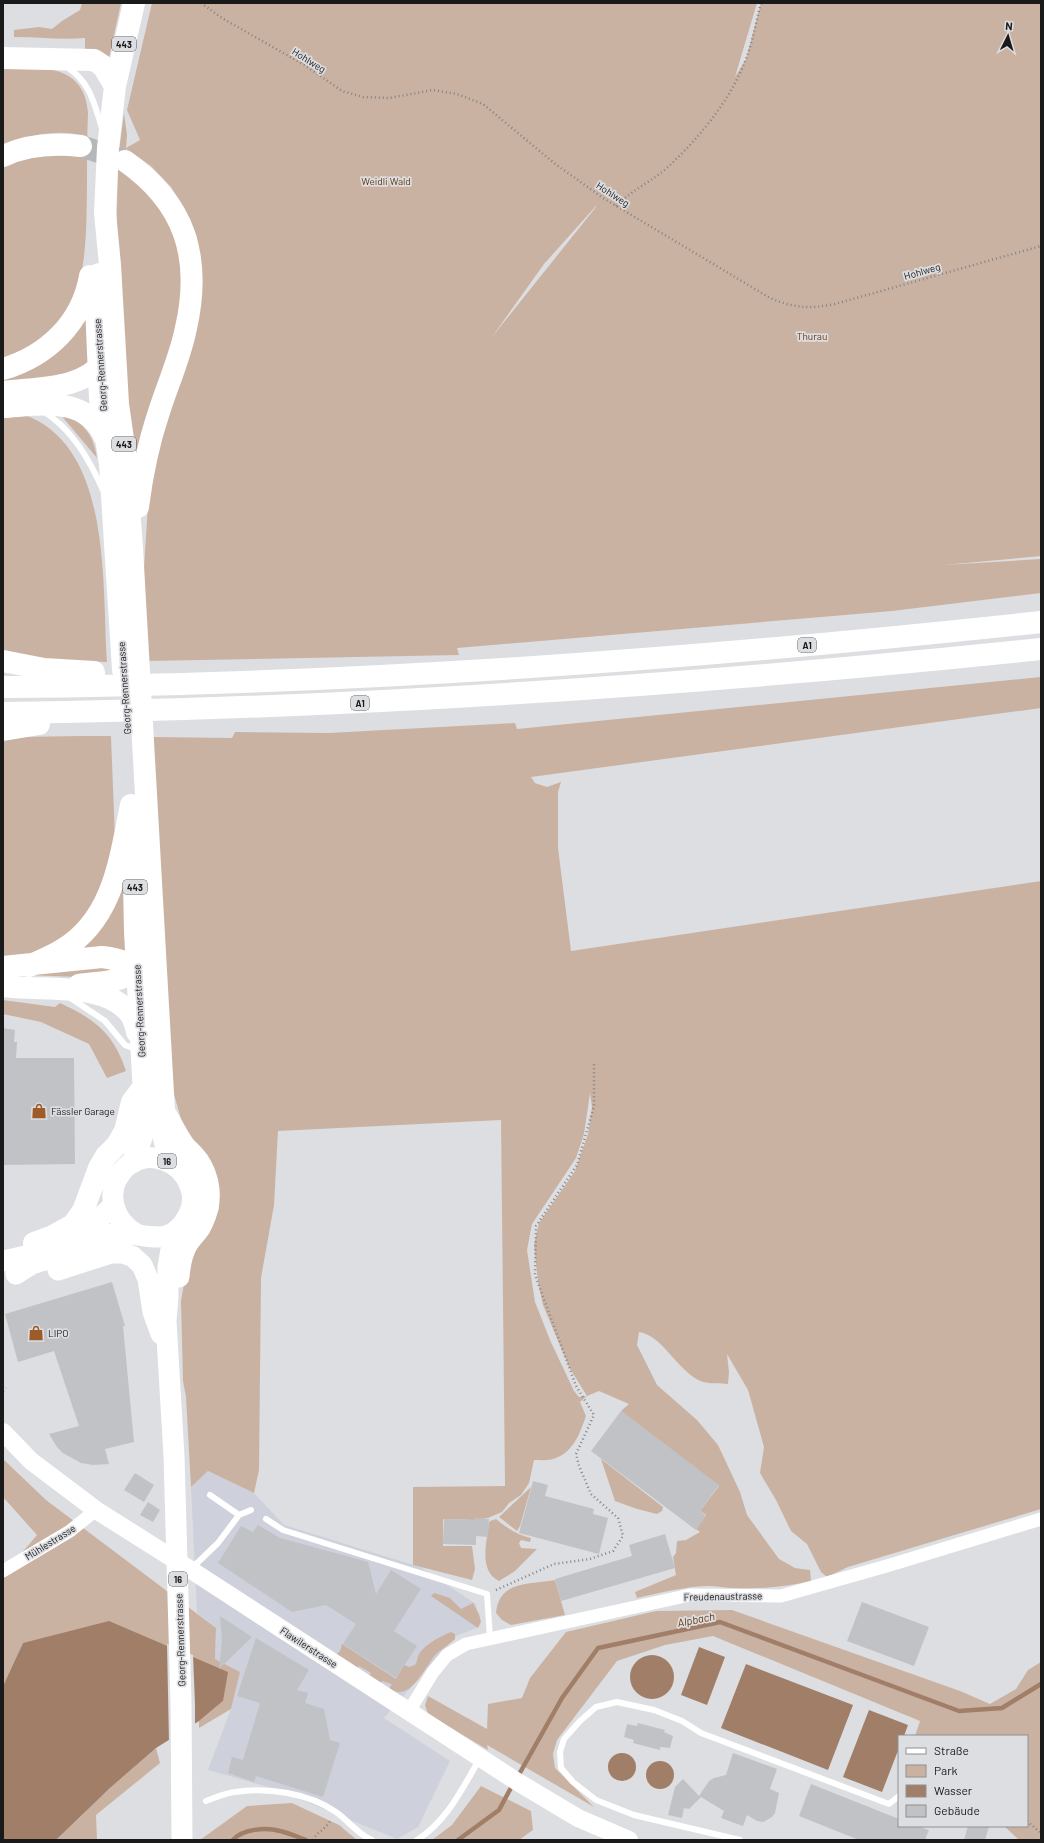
<svg xmlns="http://www.w3.org/2000/svg" width="1044" height="1843" font-family="Barlow,sans-serif">
<style>
.built{fill:#ced1db}
.green{fill:#cab2a3;fill-rule:evenodd}
.water{fill:#a17e67}
.pier{fill:#dddee1}
.lines{fill:none;stroke-linecap:round;stroke-linejoin:round}
.stream{stroke:#a17e67;stroke-width:4.5}
.building{fill:#c1c2c5}
.highway-tunnel{stroke:#b6b7b9;stroke-width:22;stroke-dasharray:22 11;stroke-linecap:butt}
.path{stroke:#838385;stroke-width:2.5;stroke-dasharray:1 3;stroke-linecap:butt}
.lane{stroke:#fff;stroke-width:6}
.street{stroke:#fff;stroke-width:13}
.secondary{stroke:#fff;stroke-width:18}
.primary{stroke:#fff;stroke-width:21}
.highway{stroke:#fff;stroke-width:22}
.labels{text-anchor:middle;dominant-baseline:central;stroke-width:3.5;stroke-linejoin:round;paint-order:stroke}
.shield{fill:#dddee1;stroke:#545556;stroke-width:1}
.shield-label{font-size:9px;font-weight:bold;fill:#1a1a1b}
.street-label{font-size:10px;fill:#1a1a1b;stroke:#dddee1}
.park-label{font-size:10px;fill:#65360f;stroke:#dddee1}
.poi-label{font-size:10px;fill:#1a1a1b;stroke:#dddee1;text-anchor:start}
.water-label{font-size:11px;font-style:italic;fill:#64350e;stroke:#dddee1}
</style>
<rect width="100%" height="100%" fill="#dddee1"/>
<!-- built -->
<path class="built" d="M208,1471l46,22 30,32 136,42 56,37 3,23 -23,9 -72,82 66,43 -32,66 -21,12 -125,-51 -64,-18 23,-61 9,-37 -25,-13 1,-31 -19,-15 -6,-126z"/>
<!-- green -->
<path class="green" d="M82,3h39l-12,55 -24,-6v-14c-23,2 -47,-1 -71,-1v-7l25,-3 13,2 10,-8 18,-11z
M152,3h605l-22,74 11,-18 15,-56h280v553l-97,9 97,-6v34l-149,18 -435,37 2,7 -313,6 -3,-77 6,-95 6,-29 41,-128 6,-56 -5,-39 -7,-18 -19,-32 -20,-21 -25,-17 -2,18 50,53 13,67 -53,202 -18,-227 2,-103 6,-46 3,22 -1,13 14,-8 -13,-30zM596,206v1l-104,130 52,-73z
M3,67c37,0 81,-4 85,45 -1,25 -1,51 -1,76 -1,49 2,120 -44,152 -12,9 -27,15 -40,22v-201l77,-26c-25,-6 -54,1 -77,10z
M88,315l2,53 -87,19v-10z
M19,413c6,2 12,4 17,7 76,39 66,171 71,242l-56,-2 -48,-8v-238z
M60,414c23,6 34,21 37,44z
M1041,677v31l-510,69 4,6 12,4 14,-5 -3,10v56l13,103 470,-70v628l-193,58 -21,10 -6,-5 -14,-28 -16,-13 -15,-31 -16,-27 4,-26 -16,-57 -21,-36 2,18 -1,12c-8,-1 -18,0 -25,-2 -25,-9 -40,-47 -64,-50l-2,13 20,40 40,35 21,25 22,47 7,23 32,44 16,9 15,2 1,11c-24,6 -51,8 -76,7 -10,0 -19,-2 -28,-2 -24,1 -48,7 -70,12l-2,-6 41,-17 -3,-18 3,-4 1,-12 9,-1 14,-8 -4,-3 10,-14 -6,-4 19,-25 -98,-75 8,-7 -30,-13 -12,5 -7,6 6,14c-6,17 -12,35 -30,42 -6,3 -15,2 -22,2l-5,23 -8,12 -12,8 -7,9 -14,6 -13,2 -32,-1v27h29l3,23 -3,11 -59,-15v-78l92,-1 -4,-366 -223,11 -4,74 -13,73 -2,192 -5,23 -46,-22 -17,16 -5,-90 -3,-16 -2,-80 6,-34 9,-18 13,-15 10,-25v-20l-11,-34 -22,-19 -13,-45 -22,-354 81,1 3,-6 94,1 186,-10 2,6zM590,1093l2,14 -4,27 -13,37 -36,52 -5,22 4,37 5,23 26,62 18,29 -8,1 -5,-6 -24,-51 -15,-38 -8,-52 5,-26 44,-66 8,-24z
M79,736h32l4,103 -8,43 -30,45 -38,25 -36,6v-218l17,-3z
M124,877l3,77h-49z
M120,965l-16,13 -77,-3z
M3,1000l52,7 5,-4c35,16 54,31 66,68l-19,7 -18,-34 -48,-22 -38,-8z
M3,1459l43,41 170,128 -1,31 25,13 -9,37 -32,19v-7l24,-20 -200,-58 -20,43v-111l34,-40 -34,-38z
M601,1459l62,48 -1,4 -5,3 -20,-5 -22,-8z
M531,1487l-11,39 -3,5 -18,-14z
M496,1519c11,9 21,16 35,19l-1,4 -9,-2 -2,3 2,5 16,1 -22,22 -16,10c-21,-10 -12,-40 -10,-58l1,-2z
M555,1580l10,35 -54,10 -9,-5 -6,-7c3,-33 33,-28 59,-33z
M434,1593l16,5 11,11 12,-6 6,11 2,8 -3,6 -47,-32z
M732,1610l228,81 30,13 26,-15 12,-19 13,-8v178h-22l-15,-14h23v-90h-112l5,-15 -207,-85 -48,9 -48,16 -60,79 -4,14 2,14 39,39 -107,-62 1,5 -60,-36 -3,-9 3,-9 59,33 1,-25 34,-6 8,-20 36,-46 90,-21z
M451,1632l4,2v5c-5,5 -12,9 -18,14 -12,12 -25,50 -48,36l3,-5 -10,-3 -2,3 -11,-8 2,-3 -12,-7 -2,2 -21,-13 4,-4 2,-7 54,35 8,-14 5,2 6,-2c2,-3 2,-5 3,-9 5,-11 23,-20 33,-24z
M156,1748l4,15 -64,52 1,25h-41l54,-52z
M481,1786l50,25 2,19 -14,10h-87l20,-15z
M292,1803l47,22 18,15h-157l47,-34z"/>
<!-- water -->
<path class="water" d="M109,1621l119,51 -5,29 -24,20 -43,27 -46,40 -54,52h-53v-154l20,-43z
M699,1647l26,10 -18,48 -26,-10z
M630 1677a22 22 0 1 1 44 0a22 22 0 1 1-44 0Z
M746,1664l107,41 -25,65 -107,-42z
M869,1710l39,15 -4,11h-5v12l-17,44 -39,-15z
M608 1767a14 14 0 1 1 28 0a14 14 0 1 1-28 0Z
M646 1775a14 14 0 1 1 28 0a14 14 0 1 1-28 0Z"/>
<!-- pier -->
<path class="pier" d="M167,1644l26,11 2,49v22l-26,16z"/>
<g class="lines">
<!-- stream -->
<path class="stream" d="M517,1778l45,-80 36,-50 122,-26 239,89 43,-3 39,-24
M233,1840c9,-11 33,-13 47,-9 9,2 18,6 26,9
M458,1840l41,-30 14,-26"/>
</g>
<!-- building -->
<path class="building" d="M3,1028l12,2 -1,12h3l-1,16h58l1,106 -72,1z
M112,1282l13,44h-2l11,116 -29,7 4,15 -16,1 -12,-2 -18,-10 -6,-6 -8,-13 30,-8 -25,-75 -36,11 -13,-48z
M621,1411l98,74 -19,26 6,5 -10,14 -105,-79z
M135,1473l19,12 -10,17 -20,-12z
M533,1481l15,4 -3,11 49,13 -1,5 15,4 -9,36 -80,-21z
M148,1502l12,8 -7,12 -13,-7z
M475,1518l14,1 -1,18 -12,-1v9l-33,-1 1,-25 31,1z
M258,1525l22,13 88,24 8,32 15,-24 30,19 -27,42 23,15 -21,32 -53,-34 13,-20 -30,-19 -34,7 -74,-49 23,-37 12,6z
M665,1534l10,34 -114,33 -6,-22 77,-23 -3,-11z
M862,1602l67,25 -15,39 -67,-25z
M220,1616l32,21 -33,32 3,-29z
M256,1638l53,32 -12,20 11,3 -3,10 19,6 6,31 10,3 -17,54 -67,-21 -2,6 -26,-9 4,-16 11,3 17,-57 -23,-7z
M638,1723l27,7 -1,2 9,4 -3,12 -10,-1v3l-27,-7 1,-3 -10,-3 3,-13 10,2z
M733,1753l44,16 -7,20 9,4 -4,20 -3,4 -9,5 -6,-1 -10,-6 -4,11 -22,-8 3,-7 -23,-14 -12,12 -5,-1 -2,10 -14,-3 7,-28 8,-8 16,17 10,-15 5,-3 12,-3z
M811,1784l88,35v7h19l11,4 -4,10h-66l-60,-24z
M968,1826h21l-4,14h-21z"/>
<g class="lines">
<!-- highway-tunnel -->
<path class="highway-tunnel" d="M81,146l44,15"/>
<!-- path -->
<path class="path" d="M201,3l21,15 84,48 36,25 21,6 26,1 44,-8 24,4 26,10 71,59 49,35 167,100c23,10 40,11 65,6l206,-58
M616,206c17,-17 37,-25 53,-40 31,-29 62,-67 77,-107 7,-18 10,-38 15,-56
M3,1391l3,-3
M496,1590l58,-26 36,-5 23,-8 10,-15 -5,-18 -27,-24 -12,-28 -3,-12 18,-39 -18,-29 -41,-111 1,-49 41,-61 17,-59v-43
M1027,1821l14,12
M313,1840c4,-8 13,-11 17,-19"/>
<!-- lane -->
<path class="lane" d="M67,67c23,15 27,36 35,61
M43,411c29,18 46,48 60,79
M69,997l36,24 20,24 13,5
M210,1495l29,20
M266,1519l17,11 204,64 3,44
M192,1568l26,-25 21,-28 12,-5
M206,1801c9,-3 19,-8 29,-9 33,-5 73,1 101,20 13,9 21,22 36,28
M417,1840c30,-19 45,-51 62,-80
M740,1840l-106,-25 -38,-15 -23,-18 -12,-14 -1,-16 4,-13 16,-18 16,-14 21,-5 37,8 28,11 19,12 188,71 10,-8"/>
<!-- street -->
<path class="street" d="M3,1571l67,-40 26,-21
M409,1711l24,-39 14,-17 19,-11 224,-49 91,1 109,-31 151,-46"/>
<!-- secondary -->
<path class="secondary" d="M3,1432l28,29 65,49 95,60 325,211 62,37 51,22"/>
<!-- primary -->
<path class="primary" d="M164,1111c7,10 12,22 19,32 4,6 10,10 14,16 14,18 16,43 6,63 -3,8 -9,13 -14,20 -7,10 -9,23 -10,35
M178,1229l-6,15 -4,23v30l-2,24 8,135 7,246 1,138
M3,1261c25,-5 54,-13 76,-27 13,-8 23,-18 34,-28
M58,1270l53,-17h11l10,3 10,9 6,14 5,33 8,22
M16,1274c5,-3 10,-7 16,-10 13,-5 28,-7 41,-12 13,-6 27,-16 42,-18 28,-4 54,18 73,-18 5,-9 6,-20 2,-30 -9,-26 -42,-38 -64,-19 -23,22 -14,54 12,68"/>
<!-- highway -->
<path class="highway" d="M134,3l-19,83 -7,62 -3,65 5,52 8,139 7,49 7,95 32,563c-2,24 -1,31 9,53
M3,58l91,2 9,6 12,20
M3,156c25,-12 51,-13 78,-10
M125,161c60,42 77,96 61,167 -6,30 -19,58 -28,87 -10,30 -16,61 -20,92
M99,274l-3,32 4,93 10,65 13,206
M3,369c44,-13 79,-46 87,-93
M3,392c36,-5 79,-1 103,-33
M3,407c38,-2 84,-12 102,31
M3,661l41,8 50,3
M3,687c347,-2 693,-28 1038,-65
M3,713c347,-4 693,-28 1038,-64
M3,730l36,-6
M133,832l2,100 10,180 -1,18 -11,32
M29,966c11,-5 23,-10 33,-16 52,-31 58,-92 69,-145
M3,967l99,-10c17,2 32,6 43,20
M79,985c28,-4 46,-1 67,-25
M3,986c38,6 103,-6 128,29 3,5 5,12 6,17
M34,1243l19,-7 20,-11 10,-14 16,-43 7,-12 11,-11 8,-14 7,-29 9,-12"/>
</g>
<!-- icons -->
<defs>
<symbol id="shop-bare" viewBox="-9 -9 18 18"><path d="M-5-2.5h2.3a2.7 3.5 0 0 1 5.4 0H5L5.5 6h-11ZM-1.5-2.5h3a1.5 2.3 0 0 0-3 0Z" fill="#9d5b28" stroke="#dddee1" stroke-width="2.5" paint-order="stroke"/></symbol>
</defs>
<g fill-rule="evenodd">
<use href="#shop-bare" x="28" y="1100" width="22" height="22"/>
<use href="#shop-bare" x="25" y="1322" width="22" height="22"/>
</g>
<g class="labels">
<!-- shield labels -->
<g class="shield">
<rect x="112" y="37" width="24" height="14" rx="3"/>
<rect x="112" y="437" width="24" height="14" rx="3"/>
<rect x="798" y="638" width="18" height="14" rx="3"/>
<rect x="351" y="696" width="18" height="14" rx="3"/>
<rect x="123" y="880" width="24" height="14" rx="3"/>
<rect x="158" y="1154" width="18" height="14" rx="3"/>
<rect x="169" y="1572" width="18" height="14" rx="3"/>
</g>
<g class="shield-label">
<text x="124" y="44">443</text>
<text x="124" y="444">443</text>
<text x="807" y="645">A1</text>
<text x="360" y="703">A1</text>
<text x="135" y="887">443</text>
<text x="167" y="1161">16</text>
<text x="178" y="1579">16</text>
</g>
<!-- street labels -->
<g class="street-label">
<text transform="translate(309 60) rotate(32)">Hohlweg</text>
<text transform="translate(613 194) rotate(33)">Hohlweg</text>
<text transform="translate(922 271) rotate(-16)">Hohlweg</text>
<text transform="translate(100 365) rotate(-94)">Georg-Rennerstrasse</text>
<text transform="translate(124 688) rotate(-94)">Georg-Rennerstrasse</text>
<text transform="translate(139 1011) rotate(-93)">Georg-Rennerstrasse</text>
<text transform="translate(50 1542) rotate(-32)">Mühlestrasse</text>
<text transform="translate(723 1596) rotate(-1)">Freudenaustrasse</text>
<text transform="translate(180 1640) rotate(-92)">Georg-Rennerstrasse</text>
<text transform="translate(309 1647) rotate(33)">Flawilerstrasse</text>
</g>
<!-- park labels -->
<g class="park-label">
<text x="386" y="181">Weidli Wald</text>
<text x="812" y="336">Thurau</text>
</g>
<!-- poi labels -->
<g class="poi-label">
<text x="51" y="1111">Fässler Garage</text>
<text x="48" y="1333">LIPO</text>
</g>
<!-- water labels -->
<g class="water-label">
<text transform="translate(696 1619) rotate(-11)">Alpbach</text>
</g>
</g>
<!-- border -->
<rect width="1044" height="1843" fill="none" stroke="#1a1a1b" stroke-width="8"/>
<!-- legend -->
<rect x="898" y="1735" width="130" height="92" fill="#dddee1" stroke="#8f9092"/>
<rect x="906" y="1748" width="20" height="6" fill="#ffffff" stroke="#8f9092"/>
<text x="934" y="1755" font-size="12" fill="#1a1a1b">Straße</text>
<rect x="906" y="1765" width="20" height="12" fill="#cab2a3" stroke="#8f9092"/>
<text x="934" y="1775" font-size="12" fill="#1a1a1b">Park</text>
<rect x="906" y="1785" width="20" height="12" fill="#a17e67" stroke="#8f9092"/>
<text x="934" y="1795" font-size="12" fill="#1a1a1b">Wasser</text>
<rect x="906" y="1805" width="20" height="12" fill="#c1c2c5" stroke="#8f9092"/>
<text x="934" y="1815" font-size="12" fill="#1a1a1b">Gebäude</text>
<!-- north arrow -->
<g transform="translate(1008 36) rotate(5)" stroke="#dddee1" stroke-width="3" paint-order="stroke">
<path d="M0-3L7 15L0 10L-7 15Z" fill="#1a1a1b"/>
<text y="-6" font-size="11" font-weight="bold" text-anchor="middle" fill="#1a1a1b">N</text>
</g>
</svg>
